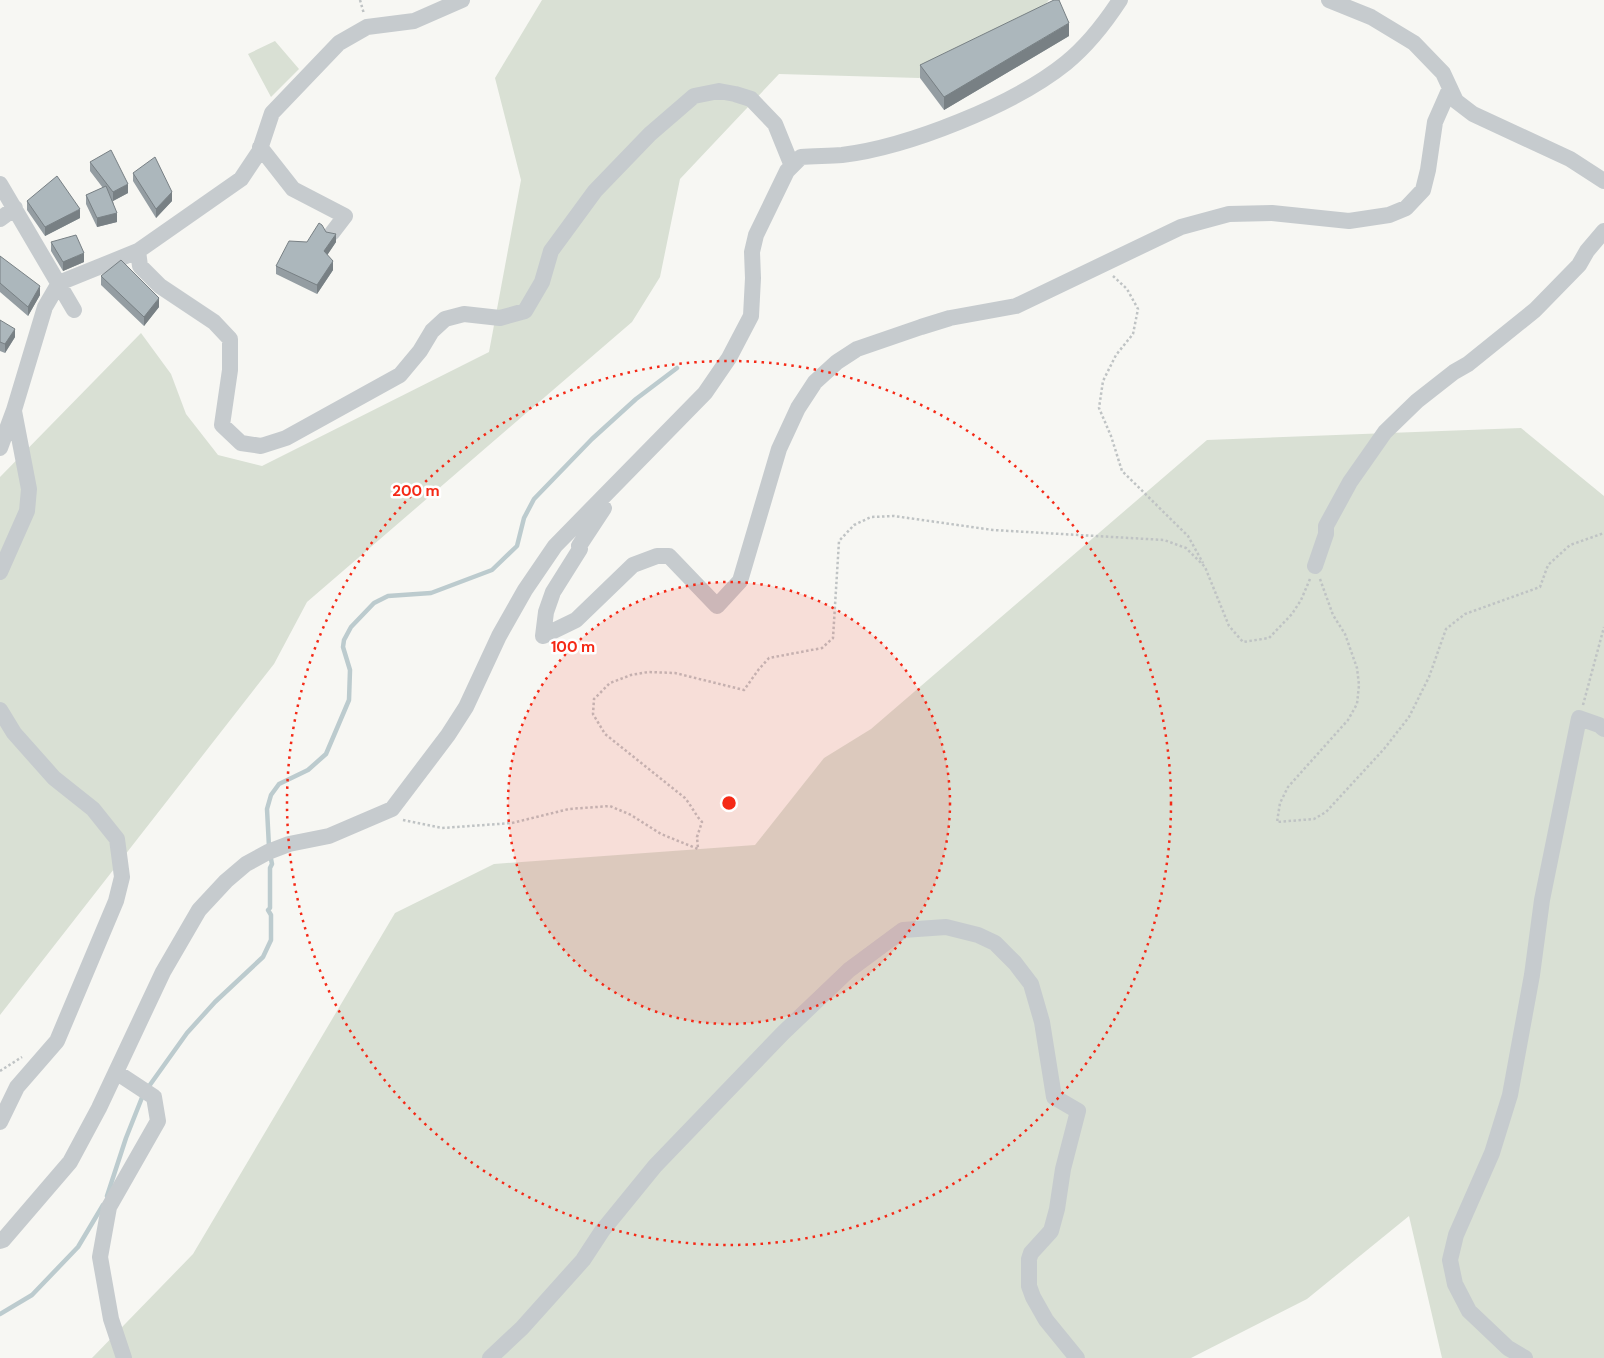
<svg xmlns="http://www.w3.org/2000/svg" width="1604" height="1358" font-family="'DM Sans',sans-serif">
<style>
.green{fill:#d9e0d4}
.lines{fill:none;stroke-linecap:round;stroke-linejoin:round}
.stream{stroke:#bccbce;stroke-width:4.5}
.path{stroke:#bfc3c4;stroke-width:2.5;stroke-dasharray:2.5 2.5;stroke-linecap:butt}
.minor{stroke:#c6cbce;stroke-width:16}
.wall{fill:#949da2}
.shaded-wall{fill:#788084}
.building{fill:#acb7bc;stroke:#788084}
.ring{fill:none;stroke:#f52916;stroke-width:2.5;stroke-dasharray:2.5 5}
.centre{fill:#f52916;stroke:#fff;stroke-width:2.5}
.ring-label{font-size:15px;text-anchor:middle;font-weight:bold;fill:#f52916;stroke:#fff;stroke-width:5;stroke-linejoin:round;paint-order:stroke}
</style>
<rect width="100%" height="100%" fill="#f7f7f3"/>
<!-- green -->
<path class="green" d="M542,0h507l-7,8 -123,70 -140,-4 -99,105 -20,98 -28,45 -325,280 -33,62 -274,351v-538l141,-144 30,41 15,40 32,41 44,11 227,-114 32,-172 -26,-102z
M275,41l24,28 -28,28 -23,-43z
M1521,428l83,68v862h-162l-33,-142 -102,83 -116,59h-1099l101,-104 202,-341 99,-49 261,-19 69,-87 47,-29 336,-289z"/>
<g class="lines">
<!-- stream -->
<path class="stream" d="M269,847l-2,-38 4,-14 8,-11 29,-14 18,-16 23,-54 1,-30 -7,-23 1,-7 7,-13 23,-24 14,-7 43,-3 61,-23 25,-24 7,-28 10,-19 58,-60 44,-40 41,-31
M147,1089l40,-56 28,-31 48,-45 8,-17v-25l-3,-5 2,-2v-40l2,-4 -2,-10
M107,1196l19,-58 17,-43
M0,1314l32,-19 46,-48 25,-42"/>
<!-- path -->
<path class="path" d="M360,0l4,14
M1113,276l14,13 11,20 -5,25 -17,21 -13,26 -4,27 12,28 11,35 66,65 15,27
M1320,579l13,36 12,19 12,34 2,17 -2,19 -9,16 -60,67 -8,16 -3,19 37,-3 12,-7 58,-63 25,-32 20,-40 17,-48 19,-15 75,-27 8,-22 22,-20 34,-12
M1583,705l21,-78
M403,820l39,8 70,-5 57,-14 41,-3 21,9 30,19 37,15 -1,-12 5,-15c-6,-6 -11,-17 -17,-24l-80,-64 -12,-20 1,-15 16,-16 21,-8 17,-3 27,1 69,17 15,-21 10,-11 53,-10 11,-10 6,-97 15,-16 17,-8 23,-1 99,14 171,10 22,8 19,19 24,59 14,16 26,-4 23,-24 9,-14 9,-21
M0,1071l22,-14"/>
<!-- minor -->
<path class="minor" d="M1329,0l42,17 43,26 29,30 13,28 17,13 97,45 34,22
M260,147l33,42 52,27 -13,17
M0,184l74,126
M0,219l15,-11
M138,251l2,15 20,20 54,36 16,17v31l-8,55 19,18 20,3 25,-8 114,-63 20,-24 12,-20 13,-12 19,-5 36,4 25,-7 17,-29 9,-31 44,-60 55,-57 44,-38 25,-5 16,3 16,5 24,25 17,42
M0,448l14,-38 31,-103 14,-24 79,-32 103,-72 18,-27 13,-39 67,-70 28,-16 47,-6 48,-21
M604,508l-25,38 1,3 -27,43 -7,20 -3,24 33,-16 57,-55 24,-9h12l48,50 23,-25 39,-132 19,-41 17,-26 22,-20 20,-13 64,-22 29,-9 66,-12 165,-79 48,-13 43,-1 77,8 40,-6 17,-7 17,-18 5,-20 7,-48 15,-34
M1315,566l11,-32v-8l24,-44 35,-50 32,-31 37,-29 14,-8 67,-54 44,-45 8,-14 17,-20
M0,572l27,-61 2,-22 -15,-78
M0,710l14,23 40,45 39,31 24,30 5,38 -6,24 -59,140 -40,46 -17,35
M116,1072l38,25 4,24 -49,86 -9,50 11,62 13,39
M0,1241l3,-1 67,-78 29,-54 64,-136 36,-62 27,-29 20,-17 22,-12 21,-8 40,-8 63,-27 56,-74 18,-28 33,-71 26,-46 30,-44 150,-153 24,-35 22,-42 2,-38 -1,-26 4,-17 31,-64 14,-14c13,-1 28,-1 41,-2 66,-8 172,-50 224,-92 21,-17 39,-40 54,-63
M490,1358l32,-30 61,-68 19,-29 53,-65 128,-133 66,-63 54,-40 43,-3 32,8 17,8 20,20 16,21 11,38 12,75 24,14 -15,58 -6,40 -6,22 -20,22 -2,6v27l4,11 13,23 31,38
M1525,1358l-17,-10 -39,-37 -14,-27 -5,-24 6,-25 36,-82 18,-58 22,-120 10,-75 37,-182 20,7 5,4"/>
</g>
<!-- wall -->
<path class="wall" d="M1069,36l-125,74 -24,-32v-13z
M90,162l38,31 -15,8 4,21 -20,5 -11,-23v-9l17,-7 -13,-17z
M133,173l39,28 -16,17 -23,-37z
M27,201l53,17 -35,18 -18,-26z
M326,232l10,10 -9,13 6,15 -16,24 -41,-20v-8l31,-24z
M51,242l33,20 -21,9 -12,-20z
M0,256l40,39 -12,21 -28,-24z
M101,276l58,31 -15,19 -43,-41z
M0,320l15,17 -10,16 -5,-2z"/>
<!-- shaded-wall -->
<path class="shaded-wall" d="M1069,23v13l-125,74v-13z
M128,184v9l-15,8v-9z
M172,192v9l-16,17v-9z
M80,209v9l-35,18v-9z
M117,213v9l-20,5v-9z
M336,234v8l-12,18v-9z
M84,253v9l-21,9v-9z
M333,261v9l-16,24v-9z
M40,286v9l-12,21v-9z
M159,298v9l-15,19v-9z
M15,329v8l-10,16v-9z"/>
<!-- building -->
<path class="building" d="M1054,0h5l10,23 -125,74 -24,-32z
M111,150l17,34 -15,8 -23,-30z
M155,157l17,35 -16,17 -23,-36z
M57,176l23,33 -35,18 -18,-26z
M106,186l11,27 -20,5 -11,-23z
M319,223l3,2 4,7 10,2 -12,17 9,10 -16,24 -41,-19 13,-25 18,1z
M76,235l8,18 -21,9 -12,-20z
M0,256l40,30 -12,21 -28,-24z
M121,260l38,38 -15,19 -43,-41z
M0,320l15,9 -10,15 -5,-2z"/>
<!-- distance rings -->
<circle cx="729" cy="803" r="221" fill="#f52916" fill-opacity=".12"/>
<g class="ring">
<circle cx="729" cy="803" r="221"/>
<circle cx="729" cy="803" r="442"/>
</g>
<circle cx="729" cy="803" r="8" class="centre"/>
<g class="ring-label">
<text x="416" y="496">200 m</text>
<text x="573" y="652">100 m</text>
</g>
</svg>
